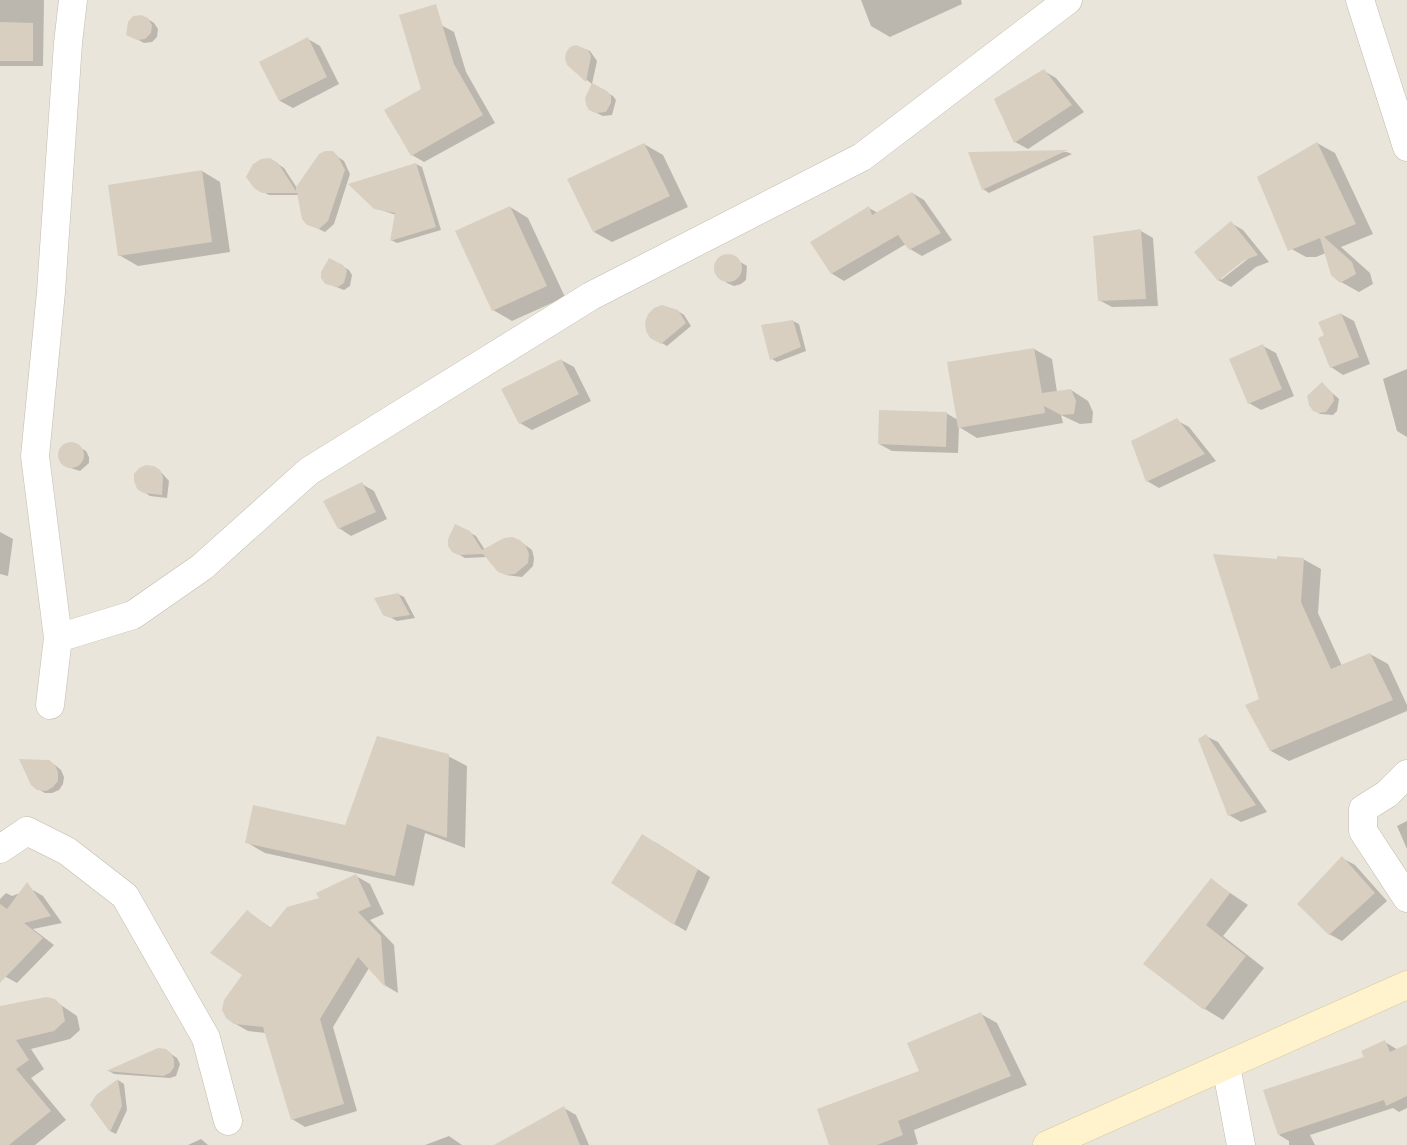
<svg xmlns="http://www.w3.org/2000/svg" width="1407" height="1145" font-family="Roboto,sans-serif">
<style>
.residential{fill:#eae5da}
.shadow{fill:#0003;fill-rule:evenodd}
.building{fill:#d8cfc1}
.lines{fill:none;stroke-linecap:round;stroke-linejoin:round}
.street-casing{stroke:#c2bbae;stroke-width:29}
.secondary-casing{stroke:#d6c79b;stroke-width:29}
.street{stroke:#fff;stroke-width:28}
.secondary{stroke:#fff3cd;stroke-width:28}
</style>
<rect width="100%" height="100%" fill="#f6f3ec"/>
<!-- residential -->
<path class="residential" d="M0,0h1407v1145h-1407z"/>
<!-- shadow -->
<path class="shadow" d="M0,0h44l-1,66h-43z
M861,0h100l1,4 -72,33 -19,-11z
M148,19l6,4 4,6 -1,8 -5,5 -8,1 -11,-6z
M441,25l13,7 12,40 29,51 -71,39 -12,-7 10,-65z
M308,39l12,7 19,38 -46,24 -13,-7 -20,-39z
M577,46l13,5 7,10 -5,23 -24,-19z
M1044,71l12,7 28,34 -56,37 -13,-7z
M593,85l20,11 3,4 -4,15 -9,1 -13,-6z
M1317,143l18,10 38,81 -32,13 29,26 3,11 -14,8 -18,-10 -15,-29 -10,4h-10l-18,-10z
M644,144l19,11 25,52 -76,35 -18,-10z
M1067,152l5,2 -83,39 -6,-4 -13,-35z
M332,153l12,8 6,13 -16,50 -9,8 -17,-8 -9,-29h-30l-15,-8 16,-28 14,9 13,20z
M416,164l6,3 19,63 -44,13 -6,-3 5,-25 -21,-7z
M202,171l18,11 10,70 -92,14 -19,-11z
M912,193l12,7 28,40 -30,16 -12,-7 -4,-5 -62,37 -13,-8 38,-65 9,5z
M510,207l18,11 37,79 -53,24 -19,-11z
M1231,223l12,7 26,32 -13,5 -25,20 -13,-7zM1247,256l2,2 -28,22v-3z
M1141,231l12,7 5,68 -46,1 -13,-7z
M729,255l18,11 -1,14 -5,4 -7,2 -7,-3 -11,-9 -1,-7 2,-6z
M330,259l19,11 3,5 -2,11 -6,4 -18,-7z
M678,311l6,4 7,11 -24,20 -16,-9z
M1341,314l13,7 16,43 -27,11 -12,-8 -6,-31z
M793,321l6,3 7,27 -29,11 -5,-3z
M1263,346l13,7 18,43 -33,14 -12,-7z
M1034,349l18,10 5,33 14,-2 17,11 5,11 -1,11 -12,1 -19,-9 2,8 -86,15 -18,-11 -1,26 -66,-2 -13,-7 67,-31 12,7z
M561,360l13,7 17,34 -59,29 -12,-7z
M1407,369v68l-10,-6 -14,-52z
M1322,384l17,15 -2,12 -4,4 -13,-1 -6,-4z
M1176,420l13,7 27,34 -57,27 -12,-7z
M68,444h6l12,7 3,6v6l-9,8 -13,-4 -8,-9v-6z
M160,471l9,10 -2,17 -17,-2 -6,-4z
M362,484l12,7 13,28 -36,17 -12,-8z
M456,525l20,11 9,14 35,-9 12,9 2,8 -1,8 -11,11 -16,-2 -19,-18 -22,1 -12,-7z
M0,532l13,7 -5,37 -8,-2z
M1303,559l18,10 -3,44 24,53 28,-12 18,10 19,41v6l-118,50 -18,-10 -10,-51 17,-140z
M398,594l6,3 11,21 -18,3 -13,-7z
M1206,736l12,6 49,70 -26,10 -12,-7z
M448,756l19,10 -2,82 -40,-15 -11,53 -149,-33 -19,-11 100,-15z
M55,765l6,5 3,7 -1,7 -4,6 -7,3h-7l-7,-4z
M1407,821v28l-10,-23z
M655,842l55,35 -24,54 -12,-7z
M1342,858l13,7 32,36 -45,40 -13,-7z
M356,876l14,8 14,30 -14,6 24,25 4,48 -12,-7 -17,-18 -36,59 24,84 -52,16 -13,-8 -26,-86 -18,-2 -14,-8 10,-49 4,-62 23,16z
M1211,880l37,25 -25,31 41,32 -41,52 -18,-11 -60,-45z
M31,889l12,7 19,27 -29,6 21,16 -37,38 -11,-6 -6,-7v-71l6,-6 6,3z
M55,1001l22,15 3,14 -10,9 -39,10 13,20 -13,9 35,42 -31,25h-35v-137z
M981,1014l16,9 30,62 -113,45 4,14 -3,1h-85l91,-74z
M1385,1042l13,8 9,-5v63l-8,4 -6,-4 -83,27 5,10h-26v-4l-10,-6z
M165,1050l12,8 3,6 -4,12 -6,2 -56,-4 -5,-3z
M118,1080l6,4 3,26 -11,24 -6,-3z
M564,1108l12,7 13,30h-61z
M449,1136l13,9h-37z
M201,1139l7,6h-20z"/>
<!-- building -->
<path class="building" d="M436,4l18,60 29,51 -72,41 -27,-46 37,-21 -22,-74z
M141,15l7,3 4,7 -1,8 -6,6 -8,1 -11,-5 2,-13 5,-6z
M0,22l33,1v38h-33z
M308,37l19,40 -48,24 -20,-39z
M576,45l12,5 3,6 -5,26 -19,-17 -2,-6 1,-7 4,-5z
M1044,69l28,36 -58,38 -20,-44z
M592,83l15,8 4,5v7l-5,9 -10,1 -7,-3 -3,-5 -1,-7z
M1317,142l39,82 -32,13 28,25 4,12 -16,9 -9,-8 -11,-37 -32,13 -31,-74z
M644,143l26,53 -77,36 -26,-53z
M1068,150l-86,40 -14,-38z
M325,151h8l5,5 7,14 -17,51 -9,8 -12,-4 -5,-6 -5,-26h-35l-8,-5 -8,-11 7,-13 8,-5 9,-1 8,5 18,28v-4l23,-33z
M416,163l20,64 -46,14 5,-28 -21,-4 -26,-25z
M202,170l10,72 -94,14 -10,-71z
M912,192l29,41 -32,17 -11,-15 -67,39 -21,-32 59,-36 3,9z
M510,206l37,80 -55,25 -37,-80z
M1231,221l27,34 -15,6 -25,20 -24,-29z
M1141,229l5,70 -48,2 -5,-65z
M714 268a14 14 0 1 1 28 0a14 14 0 1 1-28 0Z
M329,258l14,7 4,6 -3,12 -6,4 -13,-3 -4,-6v-6z
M662,305l16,5 8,13 -25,21 -11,-6 -4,-7 -1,-9 3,-8 6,-6z
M1341,313l18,44 -29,11 -12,-30 6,-3 -6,-13z
M793,320l8,27 -31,13 -9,-35z
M1263,344l19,45 -34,15 -19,-45z
M1034,348l8,45 29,-4 5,12 -2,13 -13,1 -17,-9 1,7 -87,15 -11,-66z
M561,359l18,35 -60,30 -18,-35z
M1322,382l11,12 1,7 -8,11 -7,1 -6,-2 -4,-6 -2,-9z
M879,410l68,2 -1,35 -68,-3z
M1177,418l28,36 -59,28 -15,-41z
M58 455a13 13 0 1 1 26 0a13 13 0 1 1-26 0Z
M146,465l8,1 6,4 3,7 -1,18 -19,-2 -6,-4 -3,-8v-7l5,-6z
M362,482l14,30 -38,17 -15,-28z
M455,524l15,7 12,19 22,-12 8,-1 8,3 6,6 3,8 -1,9 -13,11 -9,1 -8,-3 -15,-18 -25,1 -6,-3 -4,-6v-7z
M1213,554l64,5v-3l27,2 -3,44 30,67 39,-16 23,47 -123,51 -25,-46 14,-6z
M398,593l12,22 -20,3 -7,-3 -9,-17z
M1206,734l50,71 -28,11 -30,-77z
M377,736l72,18 -2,84 -40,-14 -12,52 -150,-33 8,-38 92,20z
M19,759l30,1 6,5 3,7v9l-5,6 -7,4 -9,-1 -6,-5z
M642,834l56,35 -24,56 -63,-42z
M1342,856l33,37 -46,42 -32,-31z
M356,874l15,32 -13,6 23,24 4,51 -27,-30 -38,62 24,85 -53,16 -28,-93 -29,-3 -8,-6 -4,-8 2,-10 18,-25 -32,-22 37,-43 23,18 17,-21 32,-9 -3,-5z
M1211,878l19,15 -24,32 40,31 -42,54 -61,-46z
M27,882l24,34 -27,7 19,15 -43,45v-79l7,5z
M46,997l9,2 7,7 3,15 -11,10 -38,9 13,20 -13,9 35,42 -42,34h-9v-139z
M981,1012l30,64 -113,45 5,14 -26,10h-48l-12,-36 102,-38 -12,-28z
M1385,1040l5,12 17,-8v52l-21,10 -2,-6 -106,35 -15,-45 101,-33 -3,-6z
M158,1048l8,1 5,4 3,7v7l-4,6 -7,3 -57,-5z
M118,1079l4,27 -12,26 -20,-27 6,-10z
M564,1106l16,39h-86z"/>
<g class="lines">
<defs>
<path id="street" d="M1360,0l47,147
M58,638l75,-23 69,-48 107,-96 282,-175 271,-139 206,-157
M50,705l8,-67 -23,-182 16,-164 17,-249 5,-43
M1407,774l-20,20 -24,15v22l44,67
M0,849l27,-18 40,20 58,45 81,142 22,83
M1226,1066l15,79"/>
<path id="secondary" d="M1047,1145l360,-160"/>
</defs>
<!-- street casing -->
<use href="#street" class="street-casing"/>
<!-- secondary casing -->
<use href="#secondary" class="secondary-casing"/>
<!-- street -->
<use href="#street" class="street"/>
<!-- secondary -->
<use href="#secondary" class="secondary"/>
</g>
</svg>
